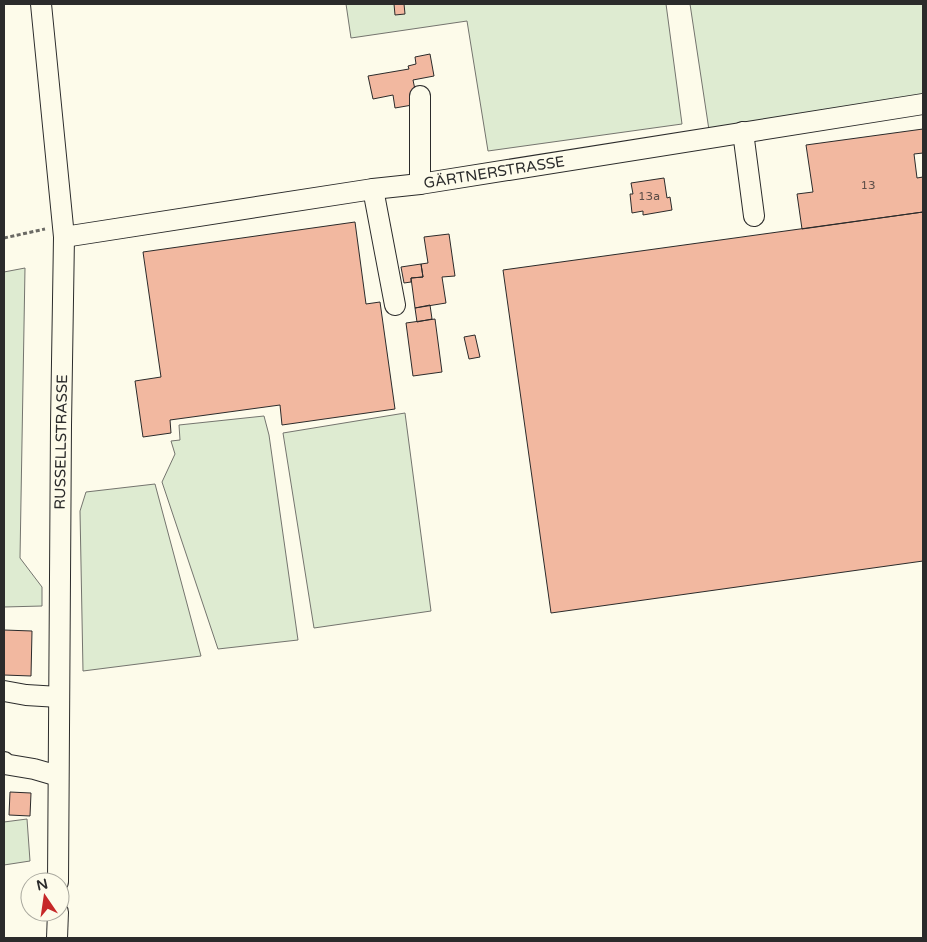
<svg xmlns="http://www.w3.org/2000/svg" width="927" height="942" font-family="'Varela Round',sans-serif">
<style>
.green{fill:#deebd1;stroke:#74746e}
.building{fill:#f2b8a0;stroke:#2b2b2b}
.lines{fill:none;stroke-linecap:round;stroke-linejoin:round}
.minor-casing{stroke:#2b2b2b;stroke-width:22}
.path{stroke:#6a6964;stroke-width:3;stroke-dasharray:4 2.5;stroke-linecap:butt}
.minor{stroke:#fdfbea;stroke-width:20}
.labels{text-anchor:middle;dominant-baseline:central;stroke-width:4;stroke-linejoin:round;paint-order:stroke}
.number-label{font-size:12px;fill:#5d4e48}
.street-label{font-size:15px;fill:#2b2b2b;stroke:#fdfbea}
</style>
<rect width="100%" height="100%" fill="#fdfbea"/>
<!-- green -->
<path class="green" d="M346,4h320l16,120 -194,27 -21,-130 -116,17z
M690,4h233v93l-214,33z
M25,268l-5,290 22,29v19l-38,1v-335z
M405,413l26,198 -117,17 -31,-195z
M264,416l5,19 29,205 -80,9 -56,-167 13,-28 -4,-13 9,-1 -1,-15z
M155,484l46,172 -118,15 -3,-160 6,-19z
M27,819l3,42 -26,4v-43z"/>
<!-- building -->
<path class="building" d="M394,4h10l1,10 -10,1z
M430,54l4,22 -21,4 5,24 -23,4 -2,-13 -20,4 -5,-23 41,-7 -1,-3 8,-2 -1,-7z
M923,129v24l-9,1 3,24 6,-1v35l-121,17 -5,-35 16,-2 -7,-47z
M664,178l3,20 3,-1 2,13 -29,5v-4l-11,2 -2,-19h3l-2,-11z
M923,212v349l-372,52 -48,-343z
M355,222l11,82 14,-2 15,107 -113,16 -2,-20 -110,15 1,13 -28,4 -8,-56 26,-4 -18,-125z
M449,234l6,42 -13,1 4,26 -31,5 -4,-30 12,-1 -2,-13 7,-1 -4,-26z
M421,264l2,13 -12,1v4l-7,1 -3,-16z
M430,305l2,14 -15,3 -2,-14z
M435,319l7,53 -29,4 -7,-53z
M475,335l5,22 -11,2 -5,-22z
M4,630l28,1 -1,45 -27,-1z
M10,792l21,1 -1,23 -21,-1z"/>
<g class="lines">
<defs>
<g id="minor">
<path d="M41,4l23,233 -3,188 -3,457"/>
<path d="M420,96v88"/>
<path d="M743,132l11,84"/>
<path d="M373,189l22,116"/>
<path id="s1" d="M64,237l309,-48 47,-5 503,-80"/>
<path d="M4,691l22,4 33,2"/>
<path d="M4,762v2l30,5 24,7"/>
<path d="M57,938l1,-26"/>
</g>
</defs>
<!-- minor casing -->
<use href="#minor" class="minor-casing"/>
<!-- path -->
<path class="path" d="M4,238l41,-9"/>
<!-- minor -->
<use href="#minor" class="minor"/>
</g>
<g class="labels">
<!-- number labels -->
<g class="number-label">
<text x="868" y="185">13</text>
<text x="649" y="196">13a</text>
</g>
<!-- street labels -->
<g class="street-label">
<text stroke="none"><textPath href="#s1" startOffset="435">GÄRTNERSTRASSE</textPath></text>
<text transform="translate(61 442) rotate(-89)">RUSSELLSTRASSE</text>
</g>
</g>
<!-- border -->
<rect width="927" height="942" fill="none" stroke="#2b2b2b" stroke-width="10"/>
<!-- north arrow -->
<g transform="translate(45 897) rotate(347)"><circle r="24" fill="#fdfbea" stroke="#a9a89e"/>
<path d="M0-4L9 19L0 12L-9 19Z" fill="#c62828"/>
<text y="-8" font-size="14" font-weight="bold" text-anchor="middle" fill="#2b2b2b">N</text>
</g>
</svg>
